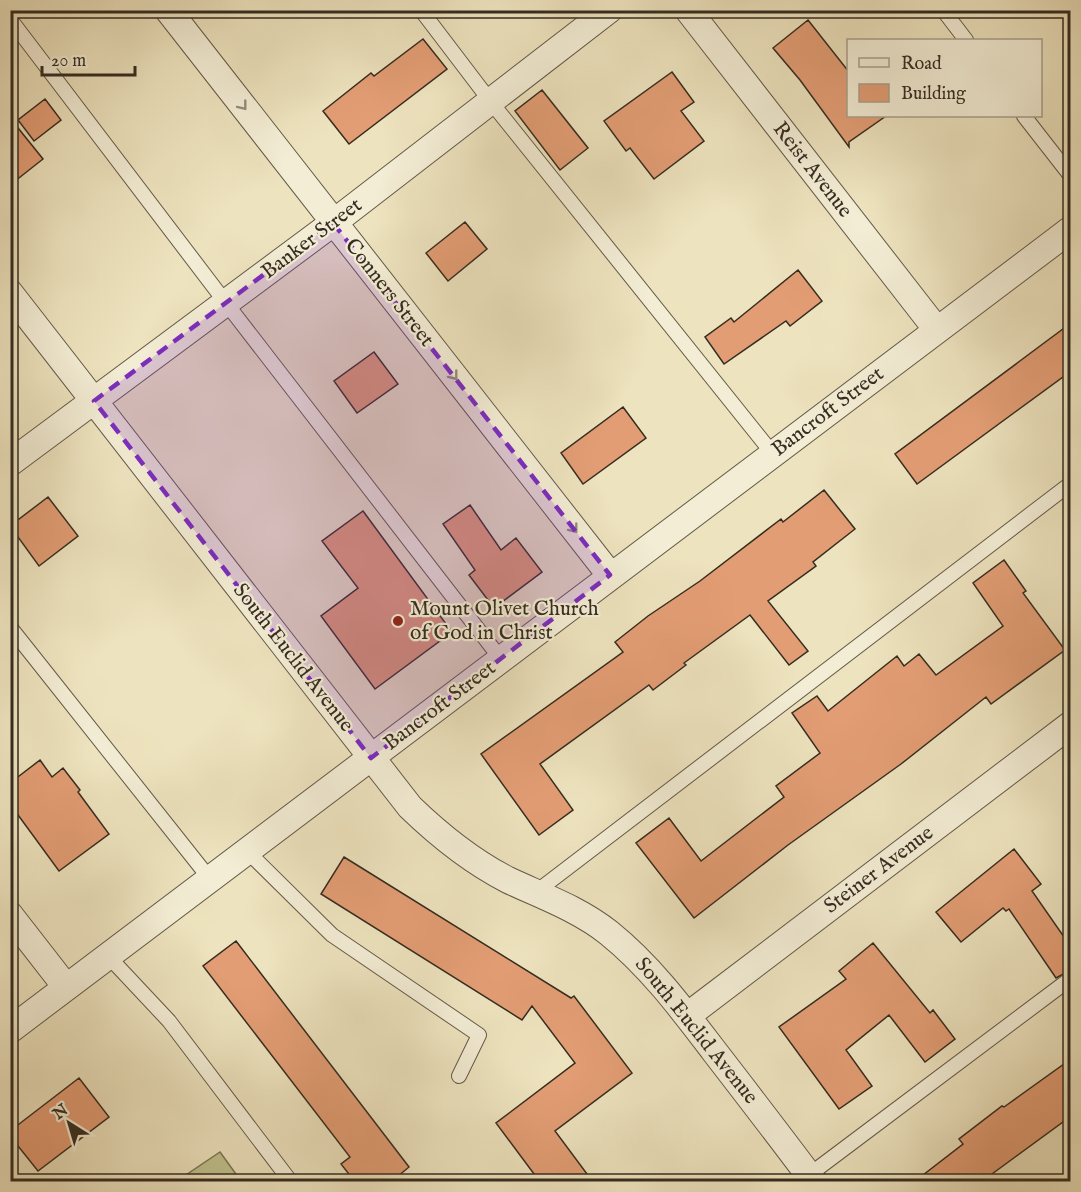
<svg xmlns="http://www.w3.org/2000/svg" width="1081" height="1192" font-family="'IM FELL English',serif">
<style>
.green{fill:#bfc18d;stroke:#7a7657;stroke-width:1.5}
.building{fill:#e39d74;stroke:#352c21;stroke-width:1.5}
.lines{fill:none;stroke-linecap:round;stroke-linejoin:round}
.lane-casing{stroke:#635a48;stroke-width:16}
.street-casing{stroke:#635a48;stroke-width:28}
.lane{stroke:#f3edd5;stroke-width:14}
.street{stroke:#f3edd5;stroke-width:26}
.oneway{stroke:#948c7b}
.marked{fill:#7b2cbf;fill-opacity:0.2;stroke:#7b2cbf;stroke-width:4.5;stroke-dasharray:12 8;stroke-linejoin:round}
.poi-dot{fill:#8f2418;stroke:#f3edd5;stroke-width:2}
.labels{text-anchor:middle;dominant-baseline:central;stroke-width:4.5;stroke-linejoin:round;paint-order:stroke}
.street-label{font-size:21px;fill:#352c21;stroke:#f3edd5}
.poi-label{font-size:21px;fill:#352c21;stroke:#f3edd5;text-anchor:start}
</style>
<rect width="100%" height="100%" fill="#ede3be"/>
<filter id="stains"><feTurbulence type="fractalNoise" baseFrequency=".00333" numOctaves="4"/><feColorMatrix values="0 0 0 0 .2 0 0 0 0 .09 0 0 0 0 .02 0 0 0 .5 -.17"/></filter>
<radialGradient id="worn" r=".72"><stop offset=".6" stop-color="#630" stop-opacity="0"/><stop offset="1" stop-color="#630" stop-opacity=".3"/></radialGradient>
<!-- green -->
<path class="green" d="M220,1152l21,29h-64z"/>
<!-- building -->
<path class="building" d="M808,20l41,52v44h37l-37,26v5l-49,-67 -27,-32z
M423,39l24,30 -98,75 -26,-33 48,-38 3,3z
M672,72l22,30 -13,9 23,30 -50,38 -24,-31 -4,3 -22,-30z
M542,90l46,58 -28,22 -45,-59z
M45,99l16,21 -27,21 -16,-21z
M10,118l33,41 -33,26z
M465,222l22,27 -39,32 -22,-28z
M798,270l24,31 -32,25 -4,-5 -62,43 -19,-27 26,-19 3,4z
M1071,323v48l-154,113 -22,-30z
M374,352l24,32 -41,29 -23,-32z
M623,407l23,31 -63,46 -22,-31z
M824,490l31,39 -42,33 3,4 -48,35 40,50 -19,14 -39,-50 -66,48 2,2 -33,25 -4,-5 -109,79 33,46 -34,25 -58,-81 142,-102 -8,-10 33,-26 52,-35 81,-62 2,3z
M48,497l30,39 -39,30 -29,-40z
M470,505l31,45 15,-12 26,34 -48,36 -25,-33 6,-5 -32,-46z
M363,511l89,121 -77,57 -54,-73 37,-28 -36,-47z
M1004,560l22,31 -3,2 42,57 -74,54 -5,-7 -85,67 -113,81 -94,73 -58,-75 33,-25 32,43 83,-64 -8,-11 44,-33 -28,-40 25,-17 11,15 69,-55 7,10 15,-12 17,21 67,-49 -30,-43z
M40,760l12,17 11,-9 17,22 -2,2 31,42 -50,37 -49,-67v-21z
M1014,849l27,35 -9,7 39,56v23l-15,8 -47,-69 -3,2 -3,-3 -42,34 -25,-30z
M344,857l227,141 3,-2 58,77 -77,58 38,51h-53l-44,-59 79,-60 -43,-57 -10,14 -201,-126z
M236,941l173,226 -18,15h-36l-14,-18 9,-7 -147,-191z
M873,943l57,70 3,-3 22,29 -30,23 -36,-47 -43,35 26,36 -33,23 -60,-82 67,-48 -7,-8z
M1071,1059v57l-90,66h-67l49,-38 -4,-5 43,-33 2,1z
M79,1078l30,39 -71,54 -28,-35v-5z"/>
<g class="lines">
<defs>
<path id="lane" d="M421,10l70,92 282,352
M943,10l23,30
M10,19l216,284 275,356
M1024,116l46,59
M10,627l200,252
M247,851l85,84 147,100 -20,41
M536,892l534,-408
M108,956l61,65 122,161
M805,1178l265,-199"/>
<path id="street" d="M168,10l442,565
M688,10l249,320
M10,293l400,514c30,29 61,54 98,73 34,16 71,29 101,53 41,33 73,76 105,118 34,44 67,87 100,131
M10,463l323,-240 276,-213
M10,915l56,72
M687,1016l383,-291
M10,1030l1060,-800"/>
</defs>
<!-- lane casing -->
<use href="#lane" class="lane-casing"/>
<!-- street casing -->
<use href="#street" class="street-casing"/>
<!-- lane -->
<use href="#lane" class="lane"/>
<!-- street -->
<use href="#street" class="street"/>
</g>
<!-- one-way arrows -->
<defs><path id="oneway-chevron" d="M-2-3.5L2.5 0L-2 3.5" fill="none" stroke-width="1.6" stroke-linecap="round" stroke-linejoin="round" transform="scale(1.5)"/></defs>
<g class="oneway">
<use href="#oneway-chevron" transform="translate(243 106) rotate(52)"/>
<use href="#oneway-chevron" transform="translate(454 376) rotate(52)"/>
<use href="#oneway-chevron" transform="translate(574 529) rotate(52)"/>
</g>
<!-- marked area -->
<path class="marked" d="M333,223l277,352 -239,183 -277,-357z"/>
<!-- markers -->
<circle class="poi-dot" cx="398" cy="621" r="6"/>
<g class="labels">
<!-- street labels -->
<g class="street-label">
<text transform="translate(812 170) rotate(52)">Reist Avenue</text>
<text transform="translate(312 239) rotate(-37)">Banker Street</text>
<text transform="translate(389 293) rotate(52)">Conners Street</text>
<text transform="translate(828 412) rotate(-37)">Bancroft Street</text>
<text transform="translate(293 658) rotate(52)">South Euclid Avenue</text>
<text transform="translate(440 706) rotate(-37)">Bancroft Street</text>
<text transform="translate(879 870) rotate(-37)">Steiner Avenue</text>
<text transform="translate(696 1031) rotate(51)">South Euclid Avenue</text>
</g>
<!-- poi labels -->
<g class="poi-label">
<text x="410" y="609">Mount Olivet Church<tspan x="410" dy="24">of God in Christ</tspan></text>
</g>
</g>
<!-- margin -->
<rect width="1081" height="1192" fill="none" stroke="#ede3be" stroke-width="36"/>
<rect x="12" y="12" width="1057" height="1168" fill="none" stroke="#352c21" stroke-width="3"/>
<rect x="18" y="18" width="1045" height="1156" fill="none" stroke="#352c21" stroke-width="1.5"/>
<!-- legend -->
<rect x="847" y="39" width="195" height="78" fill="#f3edd5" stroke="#a7a08d" stroke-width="1.5"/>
<rect x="859" y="58" width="30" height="9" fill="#f3edd5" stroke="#a7a08d" stroke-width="1.5"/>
<text x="901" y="69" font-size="18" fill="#352c21">Road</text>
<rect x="859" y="84" width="30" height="18" fill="#e39d74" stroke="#a7a08d" stroke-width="1.5"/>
<text x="901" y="99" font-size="18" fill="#352c21">Building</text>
<!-- north arrow -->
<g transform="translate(69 1123) rotate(323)" stroke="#f3edd5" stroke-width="4.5" paint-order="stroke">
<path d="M0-4.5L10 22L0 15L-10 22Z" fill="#352c21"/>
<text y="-9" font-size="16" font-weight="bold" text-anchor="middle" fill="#352c21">N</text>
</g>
<!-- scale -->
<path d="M42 66v9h93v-9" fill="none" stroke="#352c21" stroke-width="3"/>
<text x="51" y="66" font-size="18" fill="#352c21" stroke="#f3edd5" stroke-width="4.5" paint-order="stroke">20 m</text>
<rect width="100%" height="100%" filter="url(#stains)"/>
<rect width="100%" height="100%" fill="url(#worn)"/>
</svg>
